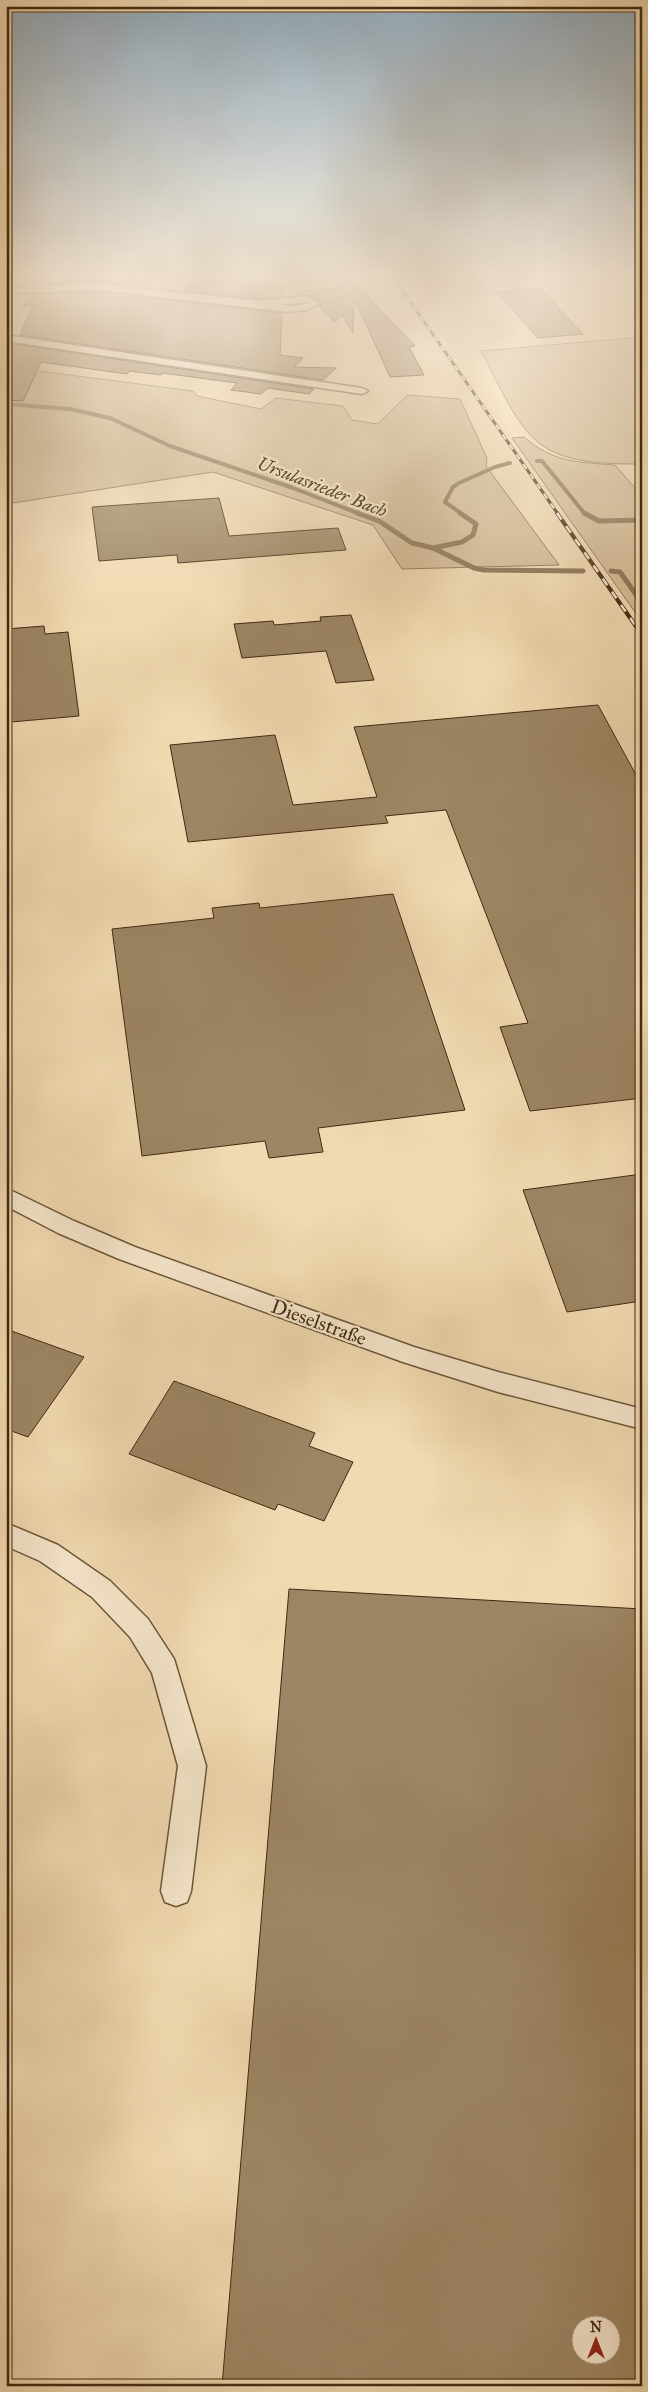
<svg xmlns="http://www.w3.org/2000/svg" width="648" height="2392" font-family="'IM FELL Great Primer',serif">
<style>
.green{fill:#d3bc96;stroke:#8a7453}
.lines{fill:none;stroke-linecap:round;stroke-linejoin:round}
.stream-far1{stroke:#877050;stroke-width:4}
.stream{stroke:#877050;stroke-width:5}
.building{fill:#9d8664;stroke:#412b10;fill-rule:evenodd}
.street-casing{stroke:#6d5738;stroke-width:3}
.secondary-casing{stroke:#412b10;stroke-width:2}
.street{fill:#f6e7cd;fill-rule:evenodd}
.secondary{fill:#f6e7cd;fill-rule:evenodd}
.rail-far1-casing{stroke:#412b10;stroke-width:3}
.rail-casing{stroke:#412b10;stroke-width:4}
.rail-far1{stroke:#f6e7cd;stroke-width:2;stroke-dasharray:6;stroke-linecap:butt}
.rail{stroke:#f6e7cd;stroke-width:2.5;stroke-dasharray:8;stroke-linecap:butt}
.labels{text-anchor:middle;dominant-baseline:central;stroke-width:4.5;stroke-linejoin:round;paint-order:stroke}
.far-water-label{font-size:18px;font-style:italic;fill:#5e482b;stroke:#f6e7cd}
.street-label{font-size:20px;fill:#412b10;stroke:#f6e7cd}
</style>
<rect width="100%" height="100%" fill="#f1dab2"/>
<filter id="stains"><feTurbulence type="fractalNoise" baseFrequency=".004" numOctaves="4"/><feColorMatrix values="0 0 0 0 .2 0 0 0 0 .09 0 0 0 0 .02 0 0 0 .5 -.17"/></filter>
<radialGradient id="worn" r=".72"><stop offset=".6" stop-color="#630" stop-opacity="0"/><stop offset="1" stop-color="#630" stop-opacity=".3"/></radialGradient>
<!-- green -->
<path class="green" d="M642,337v127c-111,1 -114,-23 -161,-113z
M8,367l185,24 4,5 64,13 15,-11 67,8 9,14 26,4 29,-29 53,4 27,59 -1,8 73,99 -157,4 -29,-44 -160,-53 -207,32z
M524,437c31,26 52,25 91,28l27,31v126l-130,-184z"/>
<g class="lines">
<!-- stream-far1 -->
<path class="stream-far1" d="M6,404l64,5 40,9 60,28 123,42 67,26
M537,461h5l43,53
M462,514l-17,-12 8,-15 6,-4 36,-16 15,-4"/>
<!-- stream -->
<path class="stream" d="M357,513l22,8 33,22 21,5 29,-6 11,-7 3,-11 -16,-11
M584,513l15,8 43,-1
M433,548l41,20 10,2 99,1
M611,571l9,1 22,31"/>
</g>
<!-- building -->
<path class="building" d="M46,277h89l-7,8 -30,-3 -57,2z
M199,277l85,8 -1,12 -23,2 -76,-8z
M344,277h5l66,69 -6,1 15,28 -34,2 -36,-79 -1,35 -11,-18 -7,7 -16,-16 3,-2 -1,-3 -17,-10 44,-4z
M540,288l43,46 -45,4 -41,-46z
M98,292l21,2 -2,2 27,1 138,16 -2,42 23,3 -9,9 42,1 -13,12 -303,-45 13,-30 -10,1 10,-12z
M16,344l298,45 -5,5 -41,-6 -7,6 -30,-4 6,-7 -75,-10 -1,2 -31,-4 -3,3 -86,-12 -18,39 -17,-1v-47z
M219,498l10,38 109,-8 8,22 -168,13 -1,-8 -78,6 -7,-54z
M351,615l23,65 -38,3 -10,-32 -84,7 -8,-34 39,-3 1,4 47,-4 -1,-4z
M44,626l1,8 23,-2 11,84 -68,6 -1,-11 -4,1v-83z
M598,705l44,81v312l-112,13 -30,-84 28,-4 -82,-213 -61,6 3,7 -200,19 -18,-97 105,-10 18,70 84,-8 -23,-70z
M393,894l72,216 -147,18 5,24 -54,6 -4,-17 -123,15 -30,-227 102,-11 -2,-10 47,-5 1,5z
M642,1174v127l-75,11 -44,-122z
M6,1329l78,28 -56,80 -22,-8z
M174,1381l141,52 -6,13 44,16 -29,59 -46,-17 -3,6 -146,-56z
M289,1589l353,20v777h-420zM580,2324h30v30h-30z"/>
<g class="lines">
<defs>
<path id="street" d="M98,284l162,17 46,-5 14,7 -13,7 -18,2 -191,-22 -92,3v-6zM305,302l2,1 -11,3 -15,-1z
M6,335l356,53 6,3 -6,3 -356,-53z
M6,1188l68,33 61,26 279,100 84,25 144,37v20l-144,-37 -95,-30 -284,-103 -61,-26 -52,-27z
M6,1523l52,22 52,36 38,38 26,40 32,107 -15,125 -4,11 -11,4 -11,-4 -4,-11 17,-125 -26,-93 -22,-36 -38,-40 -52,-36 -34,-15z"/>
<path id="secondary" d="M531,277h67l-6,4h-55z"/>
</defs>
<!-- street casing -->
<use href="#street" class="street-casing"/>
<!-- secondary casing -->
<use href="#secondary" class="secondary-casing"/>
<!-- street -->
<use href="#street" class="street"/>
<!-- secondary -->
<use href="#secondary" class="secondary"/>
<defs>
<path id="rail-far1" d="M393,277l165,237"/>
<path id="rail" d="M557,513l85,122"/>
</defs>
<!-- rail-far1 casing -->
<use href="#rail-far1" class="rail-far1-casing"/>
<!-- rail casing -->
<use href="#rail" class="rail-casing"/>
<!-- rail-far1 -->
<use href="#rail-far1" class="rail-far1"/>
<!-- rail -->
<use href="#rail" class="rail"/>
</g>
<!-- sky -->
<linearGradient id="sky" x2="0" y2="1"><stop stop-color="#93abbc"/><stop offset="0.45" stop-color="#f9eedc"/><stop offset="1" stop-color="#f9eedc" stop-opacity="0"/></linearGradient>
<rect width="648" height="612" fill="url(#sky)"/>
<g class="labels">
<!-- far-water labels -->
<g class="far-water-label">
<text transform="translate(322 487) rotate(21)">Ursulasrieder Bach</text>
</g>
<!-- street labels -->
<g class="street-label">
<text transform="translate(319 1322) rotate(20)">Dieselstraße</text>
</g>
</g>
<!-- margin -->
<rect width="648" height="2392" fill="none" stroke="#f1dab2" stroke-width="25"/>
<rect x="8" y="8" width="633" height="2377" fill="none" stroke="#412b10" stroke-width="2.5"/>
<rect x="12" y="12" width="623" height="2367" fill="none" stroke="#412b10"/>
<!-- north arrow -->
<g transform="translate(596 2340)"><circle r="24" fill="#f6e7cd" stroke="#ae9c81"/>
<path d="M0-4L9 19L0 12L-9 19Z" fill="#8f2418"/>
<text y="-8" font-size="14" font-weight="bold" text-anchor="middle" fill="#412b10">N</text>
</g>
<rect width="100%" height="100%" filter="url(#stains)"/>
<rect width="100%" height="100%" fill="url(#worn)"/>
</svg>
